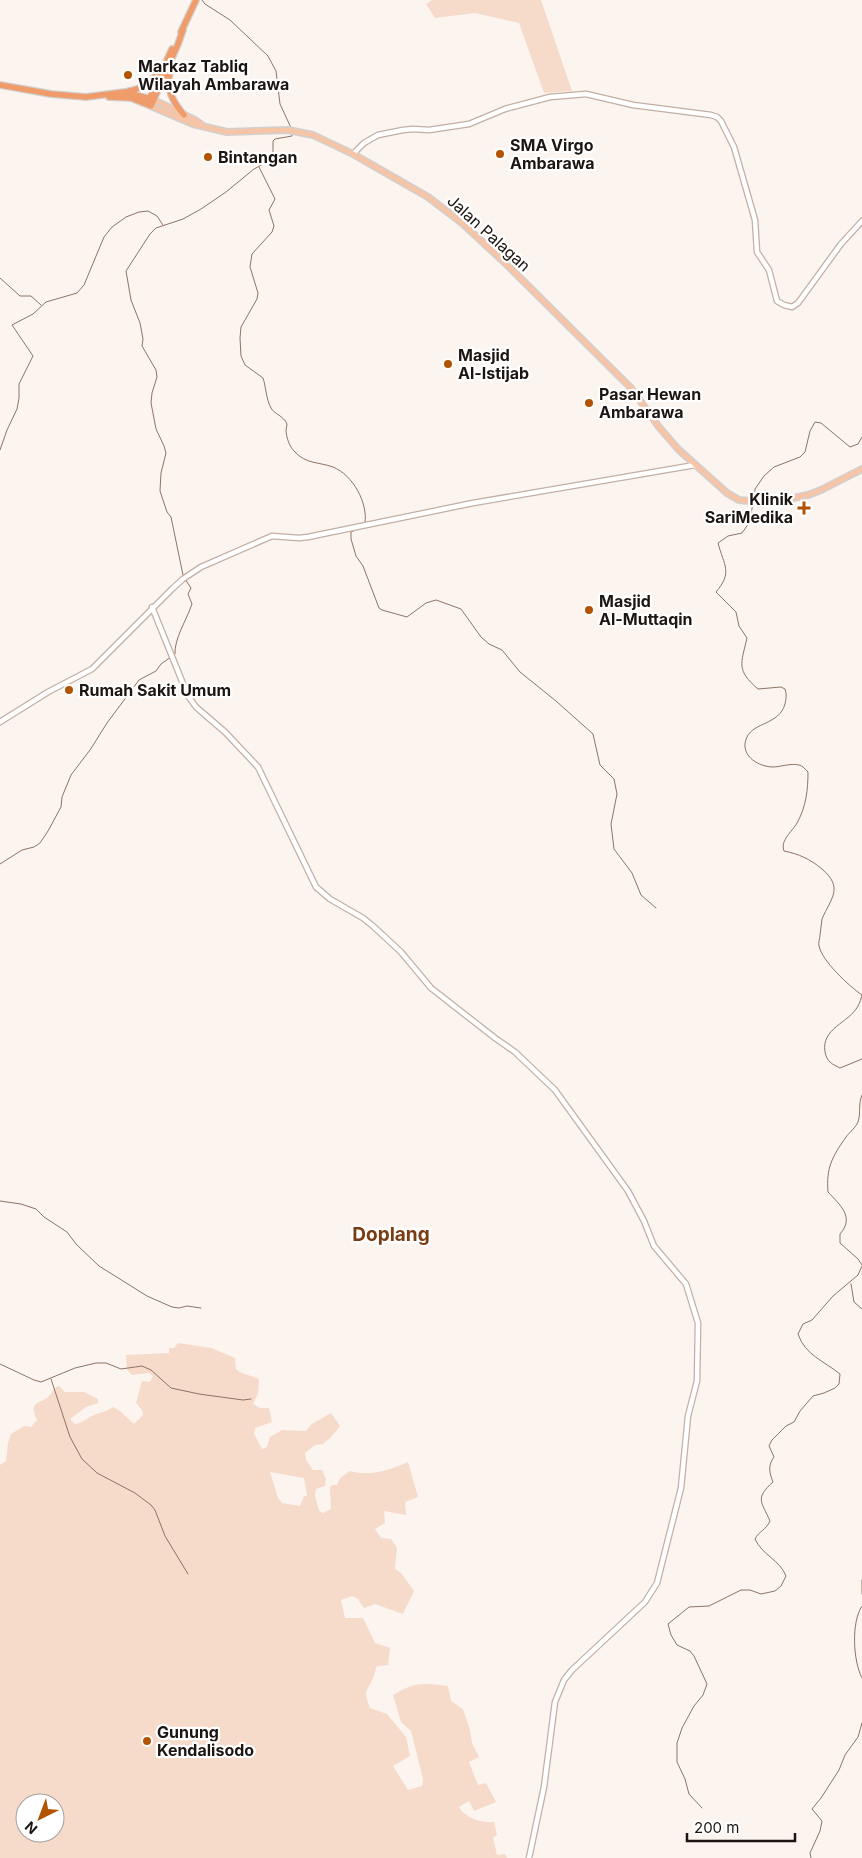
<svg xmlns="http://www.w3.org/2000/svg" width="862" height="1858" font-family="Inter,sans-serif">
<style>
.green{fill:#f6daca;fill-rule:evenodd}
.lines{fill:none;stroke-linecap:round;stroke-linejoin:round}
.stream{stroke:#8d7465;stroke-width:1}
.secondary-casing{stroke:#c3afa4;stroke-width:7}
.primary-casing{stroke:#d2d0cf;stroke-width:8}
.highway-casing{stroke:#d2d0cf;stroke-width:8}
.secondary{stroke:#fff;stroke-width:4.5}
.primary{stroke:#f6c4a6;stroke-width:5}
.highway{stroke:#f09c6a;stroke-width:5.5}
.poi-dot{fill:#b15300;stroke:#fff;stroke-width:2}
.labels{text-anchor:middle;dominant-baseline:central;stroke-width:4.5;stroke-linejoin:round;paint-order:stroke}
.poi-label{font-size:16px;font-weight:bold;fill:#1c1511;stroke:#fff;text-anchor:start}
.street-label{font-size:16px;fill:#1c1511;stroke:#fff}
.quarter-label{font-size:19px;font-weight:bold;fill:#7a3d13;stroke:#fff}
</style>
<rect width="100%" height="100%" fill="#fcf4ef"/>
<!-- green -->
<path class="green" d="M432,0h109l31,91 -28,2 -25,-70 -44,-10 -40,5 -9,-14z
M178,1343l33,5 24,10 1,11c6,6 15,6 23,10l-1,14 -5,11 7,4h9l3,14 -17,6 -1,6 8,15 5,-2 3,-10 12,-7 24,1 6,-7 19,-11 9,13 -9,11 -8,7 -8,1 -10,8 1,7 7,10h9l4,9 -1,7 -9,3 -1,7 4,15 4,2 8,-4 -1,-21 2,-3h5l3,-7 10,-7c20,6 40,-1 58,-9l10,35 -13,5 1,13 -22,-4 1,12 -10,6 6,9 10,1 6,9 -2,21 6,4 13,18 -11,23 -28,-10 -11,4 -6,-9 -6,-3 -11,4 4,18h18l12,25 15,5 -2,17 -11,1c-2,4 -2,8 -4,12 -7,16 -10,11 -3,30l17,6 19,23 4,19 -17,10 15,24 14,-4 1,-7 -12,-48 -10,-9 -8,-27c22,-13 30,-12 55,-9l3,15 12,8 7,21 2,13 7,14 -10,5 9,23 8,-2 10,19 -22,9 -5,-10 -10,6c6,11 22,16 35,15l3,13 -4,3 4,17 8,-1 2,4h-507v-393l6,-4 2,-18 3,-9 13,-8 7,1 6,-7c-10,-21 5,-15 13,-25 4,-5 3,-7 9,-9l6,6h19l14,7v4l-12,4 -16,12 5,5c8,-1 12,-6 19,-9 6,-3 12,-3 19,-8l7,4 14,13 9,-9 -1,-5 -6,-7 6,-22 8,1 3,-6 -4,-3 -17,2 -5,-5 -1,-15 43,-2v-5h5zM270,1472l34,6 3,18h-3l-4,10 -18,-3 -4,-5zM25,1803h30v30h-30z"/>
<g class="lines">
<!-- stream -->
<path class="stream" d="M202,0l3,4 25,16 38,36 8,15 4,33 12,26
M259,167l16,32 -6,11 5,16 -2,6 -20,22 -2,13 8,26 -1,6 -16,28 -1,11 1,18 4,9 18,13c3,9 3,21 8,30 3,6 13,8 16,16 0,1 -1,5 -1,7 1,8 3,15 9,21 11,12 24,10 38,15 20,8 35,36 32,56
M0,278l20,18h11l10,9
M0,450l7,-20 10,-21 2,-11v-14l14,-28 -21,-31 21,-11 13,-12 31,-9 7,-8 20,-48 8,-10 14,-10 13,-5 9,-1 9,5 6,9
M754,500l1,-11 9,-13 10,-9 26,-10 5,-5 5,-21 5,-9 6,1 29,24 8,-3 4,-7
M753,504l-4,19 -7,10 -14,3 -10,7c6,23 15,29 -2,49l20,20 3,14 8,12c-6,26 -11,32 11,51l23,-2 4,2c2,6 1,10 0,15 -6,21 -31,18 -38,33 -8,17 9,29 25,30 9,0 18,-4 27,-2 4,1 6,4 9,7 0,18 -2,35 -11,51 -5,9 -17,17 -13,28 15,3 26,8 38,18 22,19 9,29 0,50 -1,5 -1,11 -2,16 0,3 -2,8 -1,11 3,15 30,40 43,49 -1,3 -2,8 -4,11 -9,17 -37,22 -33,46 2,10 7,12 15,16l22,-9
M357,529l-6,3v7l5,17 7,10 16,42 3,2 25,7 19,-14 10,-3 25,9 20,28 8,7 13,6 18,22 36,29 37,33 7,31 14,14 3,15 -6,30 3,25 18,24 9,22 15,13
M183,575l-12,-58 -4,-5 -7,-21 1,-18 5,-20 -2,-7 -8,-17 -5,-26 1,-10 5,-16 -1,-7 -14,-24 1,-7 -3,-16 -9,-23 -5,-29 24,-37 6,-6 27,-9 18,-10 25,-17 28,-23 15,-8 4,-6v-14l2,-2 17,-3v-2
M0,864l22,-14 12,-3 6,-4 8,-12 13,-24 1,-10 9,-22 19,-25 17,-27 32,-43 17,-9 5,-7 14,-10c-1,-15 12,-35 17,-50l-4,-10 3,-6 -6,-9
M0,1201l21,3 15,5 8,8 23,15 9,12 23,22 48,30 25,11 7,1 8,-2 14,2
M862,1265l-4,-6 -18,-16v-9c15,-17 0,-29 -12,-42 -2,-24 4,-35 18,-55 3,-4 10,-10 12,-15 3,-9 0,-18 4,-27
M851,1284l3,18 8,7
M0,1364l34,16 7,2 34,-14 21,-5h10l15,6 21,-3 9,4 20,18 28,6 44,6 8,-1
M51,1379l19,58 12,22 15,14 38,20 16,12 4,5 10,26 23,38
M862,1580v14
M862,1606c-11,16 -9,55 0,72
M702,1808l-13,-14 -4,-15 -8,-17v-19l5,-15 12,-22 9,-11 4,-11 -13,-28 -4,-5 -13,-6 -6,-10 -3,-11 21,-17 20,-1 32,-16h9l11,4 14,-3 6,-5 5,-10c-6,-16 -24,-21 -31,-37 4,-8 11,-9 15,-18 -8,-19 -16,-22 3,-39 -4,-10 -5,-17 1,-25l-5,-11 3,-6 14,-14 8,-4 6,-11 13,-15 11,-3 11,-5 4,-4 1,-10c-16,-13 -35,-19 -42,-40l5,-10 9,-4 21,-24 25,-21 4,-9
M811,1858l-1,-5 10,-22 2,-10 -10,-12 9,-11 18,-28 6,-15 13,-18 4,-14"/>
<defs>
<path id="secondary" d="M353,154l11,-11 14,-8 25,-5 10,-1 16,1 40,-6 36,-15 45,-12 36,-3 47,11 78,10 6,2 4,4 13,26 21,73 2,32 12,18 8,31 7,4 8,2 6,-4 43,-59 21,-23
M152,607l36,89 8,11 29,25 33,35 58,120 14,12 33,19 10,8 28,26 30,36 64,50 20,14 40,38 73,101 16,30 10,25 32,38 12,39 -1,58 -9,35 -7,72 -24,95 -12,19 -73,68 -8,10 -9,22 -11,85 -15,71
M0,722l48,-30 44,-23 80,-80 11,-10 18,-12 71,-31 27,2 9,-1 165,-34 222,-38"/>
<path id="primary" d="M154,100l41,20 7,5
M151,106l42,18 34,8 61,-2 25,5 40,19 75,43 34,26 42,39 127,126 28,39 19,22 49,44 12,7 30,3 39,-8 13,-5 41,-21"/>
<path id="highway" d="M181,32l15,-32
M170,71c-4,18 2,30 14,44
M0,85l51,9 35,3 39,-5 29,8
M129,91c14,-2 23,-10 31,-21
M109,97l22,1 20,8 27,-62 5,-14
M148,102l24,-53"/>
</defs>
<!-- secondary casing -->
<use href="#secondary" class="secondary-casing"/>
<!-- primary casing -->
<use href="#primary" class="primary-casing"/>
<!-- highway casing -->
<use href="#highway" class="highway-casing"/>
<!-- secondary -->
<use href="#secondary" class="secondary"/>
<!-- primary -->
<use href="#primary" class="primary"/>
<!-- highway -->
<use href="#highway" class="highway"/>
</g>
<!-- markers -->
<g class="poi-dot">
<circle cx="128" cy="75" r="5"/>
<circle cx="500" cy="154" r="5"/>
<circle cx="208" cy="157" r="5"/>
<circle cx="448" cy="364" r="5"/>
<circle cx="589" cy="403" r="5"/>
<path d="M801.5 500.5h5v5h5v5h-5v5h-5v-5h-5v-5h5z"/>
<circle cx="589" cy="610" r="5"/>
<circle cx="69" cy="690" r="5"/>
<circle cx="147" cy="1741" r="5"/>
</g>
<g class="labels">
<!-- poi labels -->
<g class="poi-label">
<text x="138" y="66">Markaz Tabliq<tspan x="138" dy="18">Wilayah Ambarawa</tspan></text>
<text x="510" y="145">SMA Virgo<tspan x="510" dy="18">Ambarawa</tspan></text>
<text x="218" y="157">Bintangan</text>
<text x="458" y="355">Masjid<tspan x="458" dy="18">Al-Istijab</tspan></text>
<text x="599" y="394">Pasar Hewan<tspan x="599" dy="18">Ambarawa</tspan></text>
<text x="793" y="499" text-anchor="end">Klinik<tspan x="793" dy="18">SariMedika</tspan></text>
<text x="599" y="601">Masjid<tspan x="599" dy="18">Al-Muttaqin</tspan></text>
<text x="79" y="690">Rumah Sakit Umum</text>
<text x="157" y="1732">Gunung<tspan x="157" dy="18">Kendalisodo</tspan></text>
</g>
<!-- street labels -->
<g class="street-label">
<text transform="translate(489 233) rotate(42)">Jalan Palagan</text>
</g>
<!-- quarter labels -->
<g class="quarter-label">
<text x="391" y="1234">Doplang</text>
</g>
</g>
<!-- north arrow -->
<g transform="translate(40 1818) rotate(222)"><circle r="24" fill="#ffffff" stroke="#a4a1a0"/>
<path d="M0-4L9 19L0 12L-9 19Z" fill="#b15300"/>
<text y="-8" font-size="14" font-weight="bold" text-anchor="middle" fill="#1c1511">N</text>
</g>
<!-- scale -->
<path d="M687 1833v8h108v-8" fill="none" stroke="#1c1511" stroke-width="2.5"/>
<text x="694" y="1833" font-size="15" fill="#1c1511" stroke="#ffffff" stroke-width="4" paint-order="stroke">200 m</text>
</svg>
